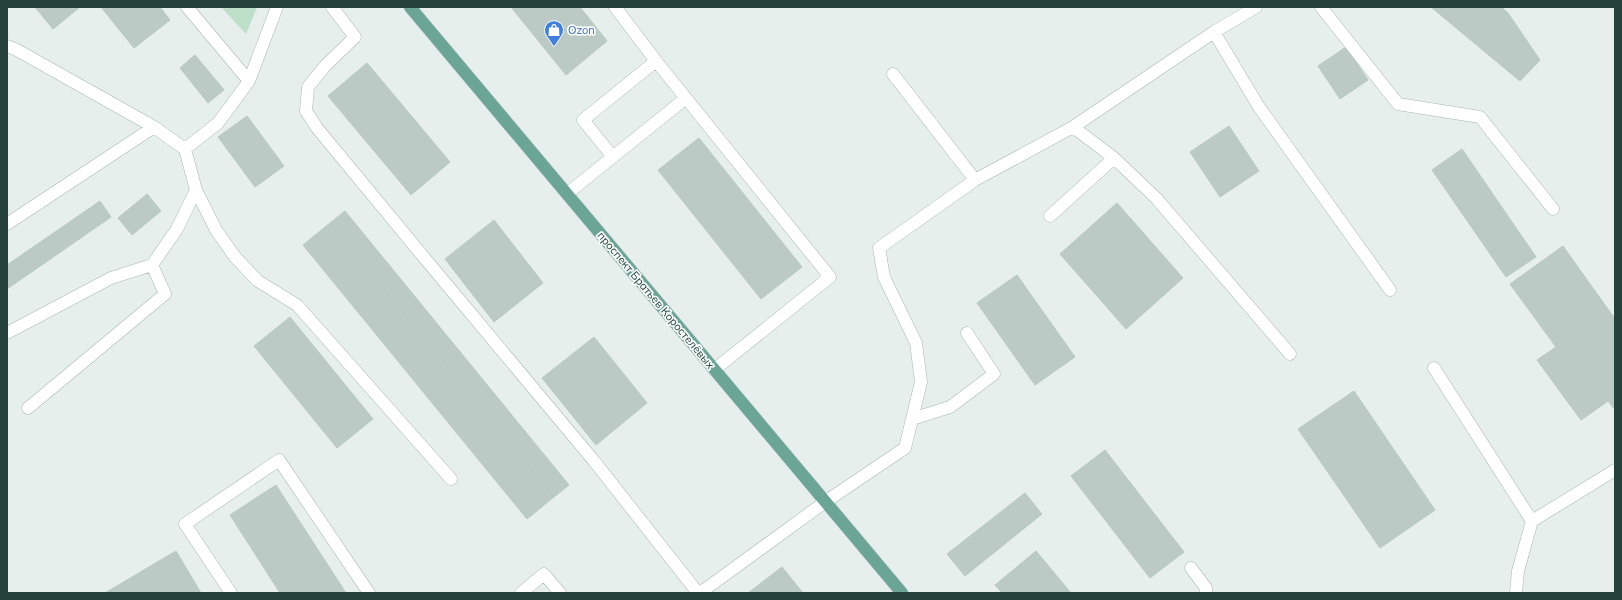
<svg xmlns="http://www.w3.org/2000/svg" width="1622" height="600" font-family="Mulish,sans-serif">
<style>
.green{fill:#bfe0c8}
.building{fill:#bbcac4;stroke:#b8c9c2}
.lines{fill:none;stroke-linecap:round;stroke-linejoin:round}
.service-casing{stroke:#a8b8b2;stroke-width:13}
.primary-casing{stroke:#c2cac8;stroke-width:13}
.service{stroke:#fff;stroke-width:12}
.primary{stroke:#6aa596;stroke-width:12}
.labels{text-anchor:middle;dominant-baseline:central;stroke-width:3.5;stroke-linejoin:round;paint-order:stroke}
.shop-label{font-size:11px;fill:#366cbe;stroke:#f7fbf9;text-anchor:start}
.street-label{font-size:11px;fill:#24423a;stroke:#f7fbf9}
</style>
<rect width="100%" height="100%" fill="#e6efeb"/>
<!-- green -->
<path class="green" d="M221,7h36l-11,27z"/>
<!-- building -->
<path class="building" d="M35,7h45l-27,22z
M101,7h59l10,13 -36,28z
M511,7h69l27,34 -41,34z
M1431,7h70l7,6 32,47 -20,21z
M1346,47l22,33 -28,19 -22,-33z
M195,55l29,35 -16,13 -28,-35z
M367,63l83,99 -39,33 -83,-99z
M247,116l37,50 -29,21 -37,-50z
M1229,126l30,45 -39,26 -30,-45z
M699,138l103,129 -41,32 -103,-129z
M1462,149l74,108 -30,20 -74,-107z
M147,194l14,17 -29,24 -14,-17z
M100,201l11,16 -104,72v-24z
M1117,203l66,75 -57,51 -66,-75z
M345,211l224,274 -15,12 -224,-274z
M494,220l49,63 -49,39 -49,-63z
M330,223l224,274 -27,22 -224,-274z
M1563,246l52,73v91l-7,-9 -27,19 -44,-60 19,-13 -46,-63z
M1017,275l58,82 -40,28 -58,-82z
M290,317l83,102 -36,29 -83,-102z
M594,337l53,66 -51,42 -54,-67z
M1354,391l81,119 -55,38 -82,-119z
M1105,450l79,102 -34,26 -79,-102z
M276,485l70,108h-66l-50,-78z
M1025,493l17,21 -77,62 -18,-22z
M176,551l25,42h-96z
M1036,551l35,42h-69l-7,-8z
M782,567l21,26h-55z"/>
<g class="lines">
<defs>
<path id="service" d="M187,7l62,74
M332,7l23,30 -30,29 -17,21 -2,24 11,17 110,133 167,200 104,132
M615,7l41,54 174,216 -116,93
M1321,7l77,97 82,13 73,92
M1214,32l45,75 131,183
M7,46l10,4 137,77 31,22 33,-26 31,-42 28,-74
M893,74l82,106
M1073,127l41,31 42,40 134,156
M185,149l11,41 20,40 19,27 23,24 39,24 154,174
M613,157l-30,-37 73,-59
M568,193l118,-95
M1050,216l64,-58
M7,224l147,-97
M7,333l104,-55 41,-13 25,-36 19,-39
M1434,368l98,153 -14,50 -2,22
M28,408l137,-114 -13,-29
M912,419l38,-12 44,-33 -27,-41
M1532,521l83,-51
M1191,568l15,20v5
M231,593l-46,-69 94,-64 90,133
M521,593l23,-19 16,19
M700,593l125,-91 80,-54 16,-66 -5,-39 -32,-66 -5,-29 96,-68 98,-53 141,-95 42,-25"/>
<path id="primary" d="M410,7l492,586"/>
</defs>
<!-- service casing -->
<use href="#service" class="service-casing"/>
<!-- primary casing -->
<use href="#primary" class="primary-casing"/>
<!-- service -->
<use href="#service" class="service"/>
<!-- primary -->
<use href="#primary" class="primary"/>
</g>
<!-- icons -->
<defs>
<symbol id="shop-pin" viewBox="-11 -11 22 30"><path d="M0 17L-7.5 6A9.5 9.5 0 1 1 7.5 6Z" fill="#3f7fe0" stroke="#f7fbf9"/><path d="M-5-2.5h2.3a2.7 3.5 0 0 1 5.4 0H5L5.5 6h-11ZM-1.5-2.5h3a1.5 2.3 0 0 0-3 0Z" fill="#fff"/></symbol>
</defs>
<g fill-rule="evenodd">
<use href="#shop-pin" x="543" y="19" width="22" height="30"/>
</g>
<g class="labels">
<!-- shop labels -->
<g class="shop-label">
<text x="568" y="30">Ozon</text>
</g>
<!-- street labels -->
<g class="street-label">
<text transform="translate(656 300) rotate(50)">проспект Братьев Коростелёвых</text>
</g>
</g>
<!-- border -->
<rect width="1622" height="600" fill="none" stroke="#24423a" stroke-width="16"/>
</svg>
